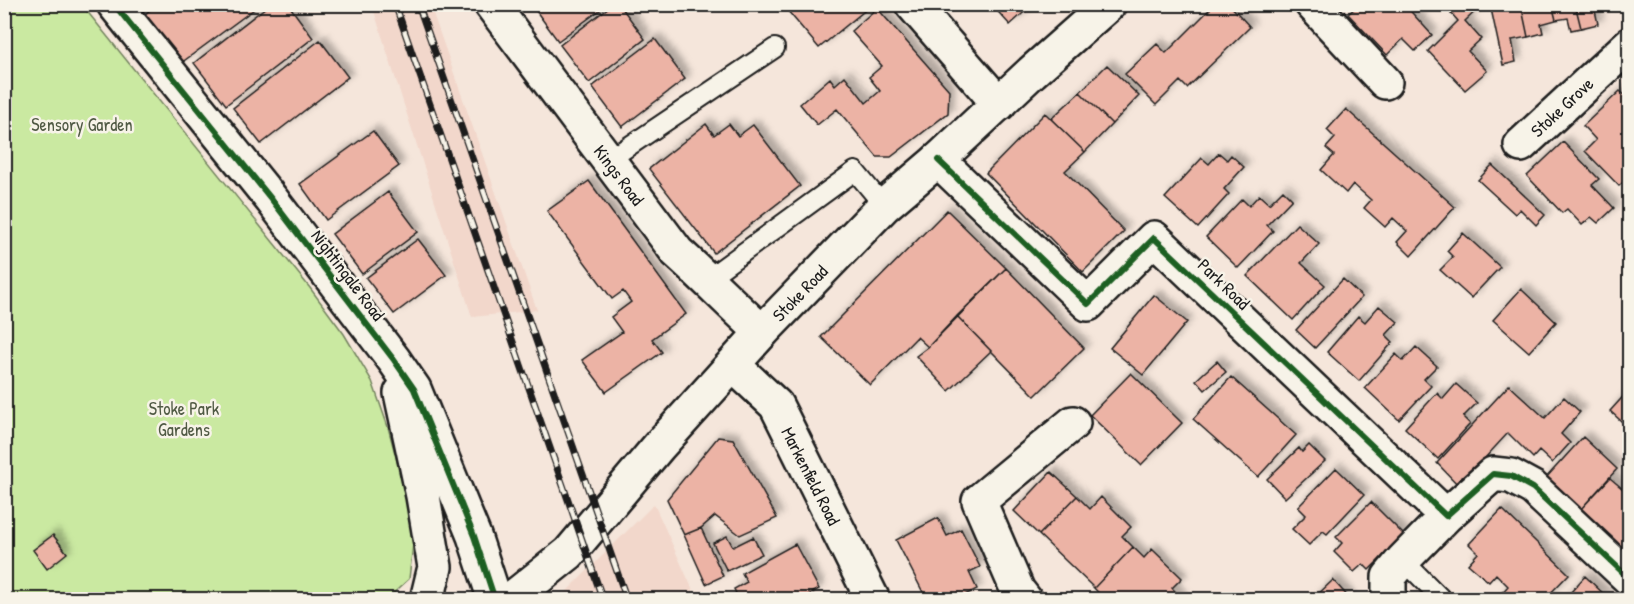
<svg xmlns="http://www.w3.org/2000/svg" width="1634" height="604" font-family="'Patrick Hand',sans-serif">
<style>
.built{fill:#f2d7cb}
.green{fill:#cae9a1;stroke:#73825e;stroke-width:1.5}
.building{fill:#ecb3a5;stroke:#1c1c1c;stroke-width:1.5;filter:url(#shadow)}
.lines{fill:none;stroke-linecap:round;stroke-linejoin:round}
.service-casing{stroke:#1c1c1c;stroke-width:22}
.minor-casing{stroke:#1c1c1c;stroke-width:38}
.primary-casing{stroke:#1c1c1c;stroke-width:38}
.service{stroke:#f7f3e8;stroke-width:18}
.minor{stroke:#f7f3e8;stroke-width:33}
.primary{stroke:#f7f3e8;stroke-width:33}
.rail-casing{stroke:#1c1c1c;stroke-width:7}
.rail{stroke:#f7f3e8;stroke-width:4.5;stroke-dasharray:14;stroke-linecap:butt}
.cycleway-casing{stroke:#f7f3e8;stroke-width:10}
.cycleway{stroke:#1b5e20;stroke-width:6}
.labels{text-anchor:middle;dominant-baseline:central;stroke-width:5;stroke-linejoin:round;paint-order:stroke}
.street-label{font-size:18px;fill:#1c1c1c;stroke:#f7f3e8}
.park-label{font-size:18px;fill:#505a44;stroke:#f7f3e8}
</style>
<defs>
<filter id="shadow"><feDropShadow dx="5.5" dy="-5.5" stdDeviation="3" flood-color="#0004"/></filter>
</defs>
<rect width="100%" height="100%" fill="#f5e6db"/>
<filter id="ink" filterUnits="userSpaceOnUse"><feTurbulence type="fractalNoise" baseFrequency=".0167" numOctaves="2"/><feDisplacementMap in="SourceGraphic" scale="12" xChannelSelector="R" yChannelSelector="G"/><feConvolveMatrix kernelMatrix="1 2 1 2 8 2 1 2 1" color-interpolation-filters="sRGB"/></filter>
<g filter="url(#ink)">
<!-- built -->
<path class="built" d="M372,5h58l107,305 -65,7z
M654,504l43,95h-138z"/>
<!-- green -->
<path class="green" d="M4,5h78l228,283 34,46 28,47 16,46 17,64 8,53 -4,35 -22,20h-382z"/>
<!-- building -->
<path class="building" d="M157,4h104l-80,59 -37,-48z
M270,4h18l25,34 -87,67 -32,-42z
M531,4h77l-50,37z
M613,4h6l26,35 -56,44 -29,-38z
M782,4h85l2,3 -50,41z
M991,4h42l-23,21z
M1215,4h14l21,23 -63,61 -7,-7 -24,24 -31,-31 32,-30 9,9z
M1352,4h52l28,31 -17,16 -12,-12 -16,16 -39,-41 7,-6z
M1443,4h36l2,2 -16,15 16,18 -13,12 19,20 -22,19 -37,-39 30,-30z
M1490,4h31l7,33 -16,3 4,22 -13,3z
M1521,4h31l4,16 -15,4 2,9 -15,4z
M1552,4h23l6,24 -10,2 -3,-12 -12,2z
M1575,4h24l-5,2 4,18 -17,4z
M1621,4h9v13l-6,1z
M877,8l72,82 -1,23 -57,44h-14l-40,-48 -20,16 -17,-21 30,-26 5,7 10,-9 21,27 14,-12 -11,-14 13,-11 -31,-35z
M655,39l30,40 -63,48 -30,-40z
M320,40l28,37 -87,67 -28,-36z
M1107,65l32,31 -27,28 -32,-32z
M1620,91l10,9v76l-11,10 -34,-35 11,-11 -13,-14z
M1080,92l32,32 -27,28 -34,-33z
M1346,109l109,98 -44,49 -14,-14 10,-11 -14,-13 -8,9 -21,-19 7,-8 -18,-16 -7,9 -25,-23 13,-15 -8,-7 9,-10 -8,-8z
M1045,113l40,39 -20,19 59,60 -41,41 -97,-99z
M706,124l8,11 15,-11 9,12 15,-11 47,61 -86,67 -65,-84z
M373,131l26,35 -73,54 -26,-36z
M1563,142l36,37 -7,6 22,23 -16,15 -7,-6 -9,8 -15,-16 -5,4 -35,-37z
M1219,153l8,7 4,-5 13,12 -20,22 5,5 -31,34 -33,-30 37,-40 7,6z
M1492,165l53,50 -9,10 -16,-16 -5,5 -37,-34z
M589,181l97,133 -34,25 10,13 -56,40 -24,-32 40,-28 -11,-15 20,-15 -8,-11 -11,8 -65,-88z
M1283,190l9,9 -25,26 6,6 -35,37 -32,-31 36,-38 7,7 10,-11 10,9z
M388,192l30,40 -56,42 -30,-40z
M947,210l59,58 -78,79 -11,-10 -47,48 -49,-48z
M1297,224l22,20 -18,19 24,22 -32,35 -46,-44z
M1463,233l37,34 -29,31 -31,-28 13,-13 -6,-6z
M418,239l28,36 -52,39 -28,-36z
M1006,268l78,80 -49,48 -78,-80z
M1343,279l19,18 -47,51 -19,-18z
M1521,289l35,33 -27,30 -36,-32z
M1154,295l33,27 -44,53 -33,-27z
M1379,306l19,16 -12,13 7,7 -34,39 -32,-29 31,-36 7,6z
M957,316l34,35 -42,40 -33,-35 12,-9z
M1416,347l21,19 -13,13 7,7 -32,34 -34,-32 31,-34 7,7z
M1217,361l9,11 -21,18 -9,-10z
M1131,373l51,50 -41,42 -51,-50z
M1231,377l65,58 -38,42 -65,-58z
M1456,384l21,19 -14,14 7,7 -32,35 -33,-31 32,-35 6,6z
M1509,385l36,33 19,-21 16,15 -19,22 9,9 -18,20 -13,-12 -6,7 -25,-25 -49,53 -22,-23z
M1630,389v40l-20,-18z
M718,437l15,2 44,79 -37,17 -25,-19 -14,12 -17,7 -17,-36z
M1583,437l34,32 -37,41 -35,-31z
M1309,445l16,16 -40,37 -18,-19 32,-31 3,4z
M1336,468l28,27 -37,39 -4,-3 -14,14 -17,-16 14,-14 -8,-8z
M1051,472l26,24 -38,39 -25,-24z
M1610,478l20,17v44l-9,9 -41,-38z
M1077,496l13,13 11,-12 30,30 -9,9 11,11 -39,41 -55,-53z
M1371,502l33,33 -35,35 -6,-6 -9,8 -20,-20 8,-9 -6,-6z
M1502,509l67,65 -25,26h-39l-5,-5 8,-9 -12,-12 -7,8 -21,-18 10,-11 -9,-9z
M938,518l9,18 14,-7 19,38 -11,5 8,17 -22,11h-28l-31,-60z
M701,528l22,48 -17,8 -22,-49z
M53,535l14,18 -20,16 -14,-19z
M727,536l6,11 20,-10 9,17 -35,17 -14,-28z
M795,544l24,45 -19,11h-61l-5,-11 13,-7 -5,-9z
M1133,547l11,11 8,-9 30,29 -10,10 11,12h-78l-11,-12z
M1585,576l25,24h-46z
M1333,580l18,20h-39z"/>
<g class="lines">
<defs>
<path id="service" d="M607,161l168,-113
M707,279l148,-108 29,35
M1403,560l40,40"/>
<path id="minor" d="M114,4l158,196 122,160 20,29 60,147 21,64
M491,4l186,248c29,26 56,54 85,80
M912,4l87,100
M1312,4l73,78
M1521,145l109,-101
M938,160l150,144 66,-66 292,278 47,-42 18,2 22,12 97,91
M733,365l43,40 97,195
M401,393l22,103 12,71 -8,33
M1025,600l-7,-9 -39,-90 94,-78
M1389,600v-23l14,-17 43,-44"/>
<path id="primary" d="M510,600l59,-47 90,-107 103,-114 122,-126 54,-46 94,-88 77,-68"/>
</defs>
<!-- service casing -->
<use href="#service" class="service-casing"/>
<!-- minor casing -->
<use href="#minor" class="minor-casing"/>
<!-- primary casing -->
<use href="#primary" class="primary-casing"/>
<!-- service -->
<use href="#service" class="service"/>
<!-- minor -->
<use href="#minor" class="minor"/>
<!-- primary -->
<use href="#primary" class="primary"/>
<defs>
<path id="rail" d="M395,4l208,596
M418,4l209,596"/>
</defs>
<!-- rail casing -->
<use href="#rail" class="rail-casing"/>
<!-- rail -->
<use href="#rail" class="rail"/>
<defs>
<path id="cycleway" d="M114,4l158,196 122,160 20,29 60,147 21,64
M938,160l150,144 66,-66 292,278 47,-42 18,2 22,12 97,91"/>
</defs>
<!-- cycleway casing -->
<use href="#cycleway" class="cycleway-casing"/>
<!-- cycleway -->
<use href="#cycleway" class="cycleway"/>
</g>
</g>
<g class="labels">
<!-- street labels -->
<g class="street-label">
<text transform="translate(1562 107) rotate(-43)">Stoke Grove</text>
<text transform="translate(619 175) rotate(53)">Kings Road</text>
<text transform="translate(348 275) rotate(53)">Nightingale Road</text>
<text transform="translate(1224 284) rotate(44)">Park Road</text>
<text transform="translate(800 293) rotate(-46)">Stoke Road</text>
<text transform="translate(811 476) rotate(63)">Markenfield Road</text>
</g>
<!-- park labels -->
<g class="park-label">
<text x="82" y="124">Sensory Garden</text>
<text x="184" y="408">Stoke Park<tspan x="184" dy="21">Gardens</tspan></text>
</g>
</g>
<!-- margin -->
<rect width="1634" height="604" fill="none" stroke="#f7f3e8" stroke-width="24"/>
<rect x="12" y="12" width="1610" height="580" fill="none" stroke="#1c1c1c" stroke-width="2" filter="url(#ink)"/>
</svg>
